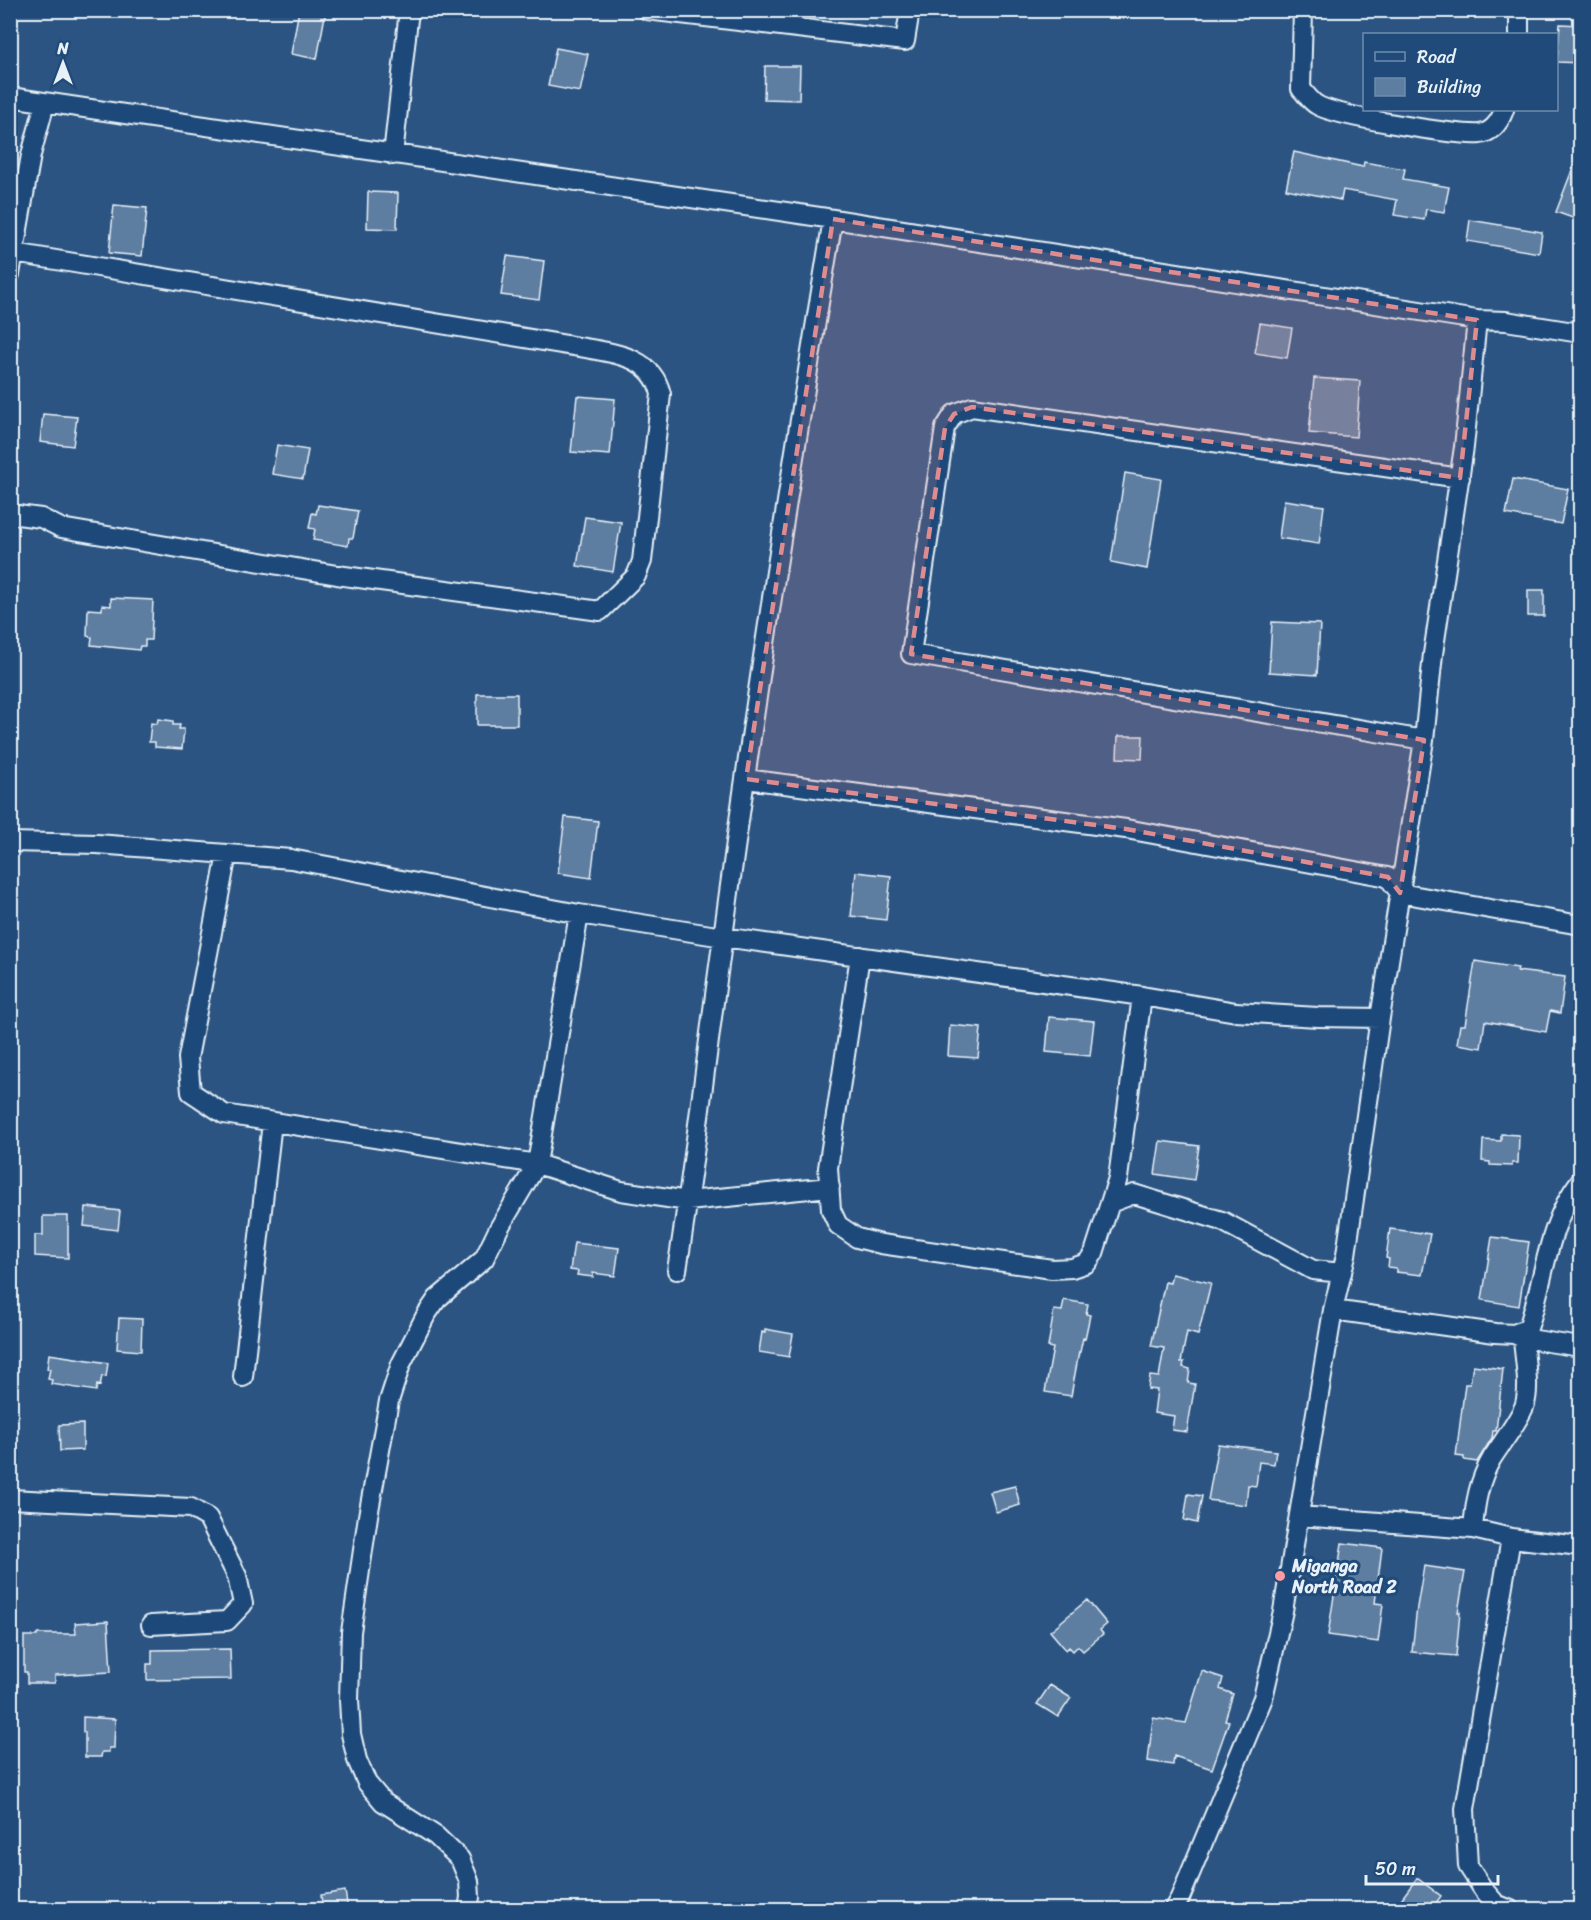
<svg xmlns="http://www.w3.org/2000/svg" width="1591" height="1920" font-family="Sriracha,sans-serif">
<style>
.building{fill:#5d7da1;stroke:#e8f1f8;stroke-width:1.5}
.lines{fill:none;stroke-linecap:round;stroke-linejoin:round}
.street-casing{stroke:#e8f1f8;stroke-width:22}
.street{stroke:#1f4a7a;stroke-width:18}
.marked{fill:#df8c90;fill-opacity:0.2;stroke:#df8c90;stroke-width:4.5;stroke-dasharray:12 8;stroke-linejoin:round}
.poi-dot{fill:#ff9aa2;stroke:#1f4a7a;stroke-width:2}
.labels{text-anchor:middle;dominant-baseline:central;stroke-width:6;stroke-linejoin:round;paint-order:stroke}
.poi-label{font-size:18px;font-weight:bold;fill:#e8f1f8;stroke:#1f4a7a;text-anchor:start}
</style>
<rect width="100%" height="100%" fill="#2b5482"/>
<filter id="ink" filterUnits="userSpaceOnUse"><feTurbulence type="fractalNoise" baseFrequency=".0167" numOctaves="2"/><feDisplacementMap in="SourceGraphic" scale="12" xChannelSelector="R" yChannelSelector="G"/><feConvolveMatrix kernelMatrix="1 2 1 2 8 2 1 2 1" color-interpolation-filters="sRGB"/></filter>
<g filter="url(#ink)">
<!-- building -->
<path class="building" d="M299,10h27l-9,49 -26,-5z
M1560,24l21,1v38l-24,-1z
M556,48l32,6 -8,38 -32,-6z
M765,66h35l-1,34 -35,-1z
M1294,152l69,15 1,-5 41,7 -2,10 46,8 -5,25 -18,-3 -2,11 -30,-5 3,-15 -54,-10 -2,10 -55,-11z
M1579,152h2v69l-25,-9z
M368,192l30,1 -1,36 -30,-1z
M114,205l33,3 -5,48 -33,-3z
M1470,220l72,12 -3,21 -72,-12z
M507,256l37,5 -5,39 -38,-5z
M1260,323l32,5 -5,30 -32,-5z
M1314,378l46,3 -4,56 -47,-4z
M577,396l38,3 -5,56 -39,-3z
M43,414l34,3 -4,29 -33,-4z
M277,445l31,5 -5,29 -31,-5z
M1125,473l36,6 -14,90 -36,-7z
M1513,479l55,10 -7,35 -55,-10z
M1284,500l40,6 -5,38 -40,-6z
M318,505l40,6 -5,27h-4l-1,8 -35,-6 2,-11 -6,-1 3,-15 4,1z
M585,517l36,5 -8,50 -36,-6z
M1528,590h16v26h-16z
M111,598l42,2 -2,40h-6v6h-5l-1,4 -48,-5 1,-8 -5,-1 1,-27 14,1v-5l9,1z
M1272,622l48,2 -3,51 -48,-3z
M477,694h40v31h-40z
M158,719l15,2v4h7l-1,4h5l-2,20 -27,-2v-5h-6l2,-19 6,1z
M1118,736h25l-1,23 -25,-1z
M565,817l33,4 -7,57 -33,-5z
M856,872l35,4 -5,44 -35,-4z
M1475,961l43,7 -1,3 48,6 -5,36 -10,-2 -4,21 -61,-11 -4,27 -24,-4 3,-19h5z
M1049,1017l45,4 -4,35 -44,-4z
M950,1025l31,3 -3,30 -30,-2z
M1501,1134l18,1 -1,28h-6v3l-22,-1v-3l-8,-1 1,-21 18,1z
M1160,1141l39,5 -5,34 -39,-6z
M86,1207l34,4 -2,19 -34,-4z
M43,1216h25v42l-33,-2v-21h8z
M1390,1229l40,5 -8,41 -26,-3v-4l-8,-1 1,-8 -3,-1z
M1492,1237l37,5 -10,64 -37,-6z
M574,1243l45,5 -4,28 -22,-3v4l-16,-2 1,-4 -8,-1z
M1172,1274l39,9 -13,52 -11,-3 -6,30h3l-1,5 7,2 -2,14 7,1 -8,48 -15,-2 2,-14 -20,-3 3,-23 -9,-1 2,-13 9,1 5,-29 -13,-2 14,-64 5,1z
M1064,1300l24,4 -2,10 4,1 -5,24 -2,-1 -3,14h-1l-8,44 -26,-4 8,-44 -5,-1 6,-37 8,1z
M119,1318l23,1 -1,32 -24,-2z
M765,1329l28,5 -4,23 -30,-5 3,-20 3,1z
M49,1354l59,9 -2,14 -4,-1 -2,10 -3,-1 -1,6 -45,-7 1,-4 -4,-1 2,-10h-3z
M1473,1365l30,4 -7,62h-3l-1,7 -15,24 -13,-2v-3l-8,-1 9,-72h5z
M83,1424v26l-23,1 -1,-26z
M1218,1444l58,7 -2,13 -15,-2 -3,24 -8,-1 -2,20 -38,-5z
M1015,1486l5,19 -24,7 -6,-20z
M1188,1494l14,2 -5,27 -13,-3z
M1342,1543l40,5 -7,55 8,1 -5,38 -50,-7z
M1424,1566l41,6 -7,40h2l-4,44 -44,-4 5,-45z
M1087,1600l20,24 -7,6 3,4 -20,17 -5,-5 -5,5 -4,-4 -3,3 -16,-19z
M108,1621l3,51 -56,3v8h-28v-11h-3v-36h13v-2h39l-1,-11z
M230,1649l1,30 -84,1v-16h5v-14z
M1202,1671l21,7 -3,11 13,5 -8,26 4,1 -17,48 -38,-13 -1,9 -25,-4 5,-43 33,5z
M1050,1685l21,13 -13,19 -21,-13z
M83,1717l32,2 -1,29h-5v4h-7l-1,5h-16v-25h-2z
M1417,1878l24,18 -10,14h-38z
M345,1891l3,19h-25l-2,-15z"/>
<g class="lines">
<defs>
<path id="street" d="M647,10l258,31 5,-31
M1303,10l-2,79c5,5 10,13 16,16 16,11 142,31 163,29 13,-2 20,-13 24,-24
M1519,34v-24
M10,97l823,122 644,101 29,1 74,12
M393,155l16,-145
M10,274l21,-119 14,-52
M10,514l31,4 20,10 276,47 263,36 36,-35 6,-15 19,-167c-9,-39 -49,-41 -82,-47l-565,-94
M1424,740l-513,-86 34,-226 9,-14 18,-7 488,71
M746,779l380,50 262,48 12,16 180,32
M10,842l87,2 194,15 288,55 -42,250 -38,64 -15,31 -47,40 -11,16 -25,49 -12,37 -21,115 -17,116 -2,68 2,34 6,26 10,23 16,19 53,34 24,23 9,22 1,16 -2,13
M227,854l-39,204 3,34 33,22 313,50 84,27 67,10 142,-14
M579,914l144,23 419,59 94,16 82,5 62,1
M860,956l-32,212 3,42 7,15 19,13 24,6 171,25 20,-1 15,-5 7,-10 24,-75 24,-182
M1110,1203l24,-9 88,27 91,49 29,3
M677,1270c18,-110 30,-222 46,-333 32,-240 70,-479 110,-718
M1333,1310l162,23 19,1 14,-6c17,-50 19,-104 52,-147
M1514,1334l9,4 57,9
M243,1377l29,-255
M10,1499l181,9 17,10 29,58 6,28 -16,17 -76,4
M1300,1516l173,13c2,-26 6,-49 19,-71 11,-17 24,-33 32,-51 7,-19 0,-49 -1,-69
M1473,1529l38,9 69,8
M1173,1910l7,-12 83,-200 20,-87 50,-301 13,-55 34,-237 44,-278 9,-86 31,-207 13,-127
M1511,1910l-15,-6 -13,-15 -15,-23 -3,-57 46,-271"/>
</defs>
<!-- street casing -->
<use href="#street" class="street-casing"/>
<!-- street -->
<use href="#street" class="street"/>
</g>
</g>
<!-- marked area -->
<path class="marked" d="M833,219l644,101 -17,158 -488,-71 -18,7 -9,14 -34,226 513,86 -24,153 -12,-16 -262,-48 -380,-50z"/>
<!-- markers -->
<circle class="poi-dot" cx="1280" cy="1576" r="6"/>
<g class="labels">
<!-- poi labels -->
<g class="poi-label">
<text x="1292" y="1566">Miganga<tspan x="1292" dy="21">North Road 2</tspan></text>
</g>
</g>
<!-- margin -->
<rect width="1591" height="1920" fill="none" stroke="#1f4a7a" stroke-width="36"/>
<rect x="18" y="18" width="1555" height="1884" fill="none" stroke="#e8f1f8" stroke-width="2" filter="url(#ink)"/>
<!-- legend -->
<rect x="1363" y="33" width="195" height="78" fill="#1f4a7a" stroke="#6f8dac" stroke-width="1.5"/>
<rect x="1375" y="52" width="30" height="9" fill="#1f4a7a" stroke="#6f8dac" stroke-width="1.5"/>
<text x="1417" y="63" font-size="18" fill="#e8f1f8">Road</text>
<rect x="1375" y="78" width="30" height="18" fill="#5d7da1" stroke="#6f8dac" stroke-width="1.5"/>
<text x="1417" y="93" font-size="18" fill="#e8f1f8">Building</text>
<!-- north arrow -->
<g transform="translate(63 63)" stroke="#1f4a7a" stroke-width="4.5" paint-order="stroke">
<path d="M0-4.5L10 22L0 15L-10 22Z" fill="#e8f1f8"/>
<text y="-9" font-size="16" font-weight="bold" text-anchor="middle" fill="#e8f1f8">N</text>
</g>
<!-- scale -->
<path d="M1366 1875v9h132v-9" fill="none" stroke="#e8f1f8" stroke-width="3"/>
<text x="1375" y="1875" font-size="18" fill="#e8f1f8" stroke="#1f4a7a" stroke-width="4.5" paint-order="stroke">50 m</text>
</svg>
